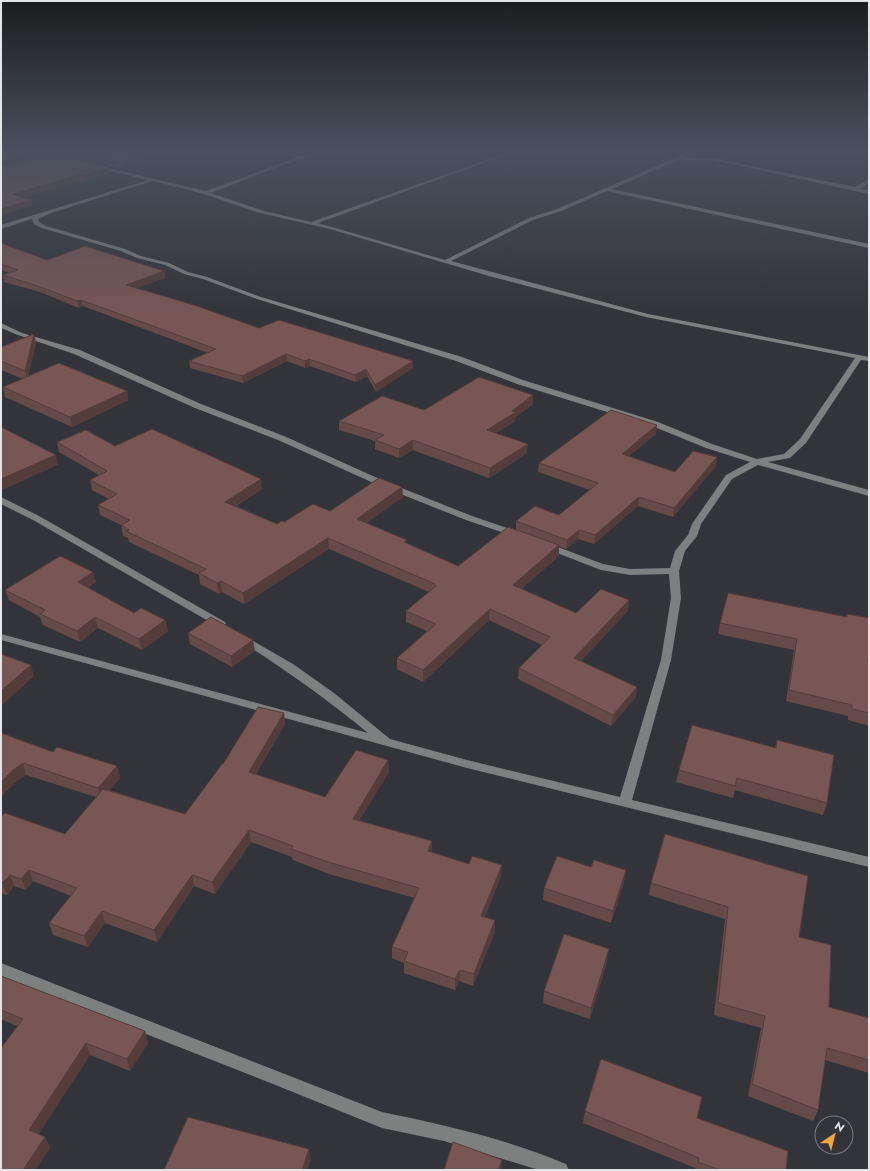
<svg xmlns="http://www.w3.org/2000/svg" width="870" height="1171" font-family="Jost,sans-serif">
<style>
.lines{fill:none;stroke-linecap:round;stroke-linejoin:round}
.minor{fill:#7c807f;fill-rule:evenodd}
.wall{fill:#664a47}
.shaded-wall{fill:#533c3a}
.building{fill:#775653;stroke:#533c3a}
</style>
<rect width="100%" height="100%" fill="#333439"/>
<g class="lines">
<!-- minor -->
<path class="minor" d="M30,150h7l27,8 -2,1z
M271,150c11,0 20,5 31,6 9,0 18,-6 27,-6l-46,15 -72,28 53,18 47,11 203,-72h6l-202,73 127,37 84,-42 28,-9 136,-59h6l-15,8h29l142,29 14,-8v4l-9,6 9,1v4l-156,-34h-30l-2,-1 -69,30 257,55v4l-262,-57 -46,20 -28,9 -82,41 197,53 221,43v4l-8,-1 -55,83 -16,15 -22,4 101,28v6l-111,-31 -26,14 -31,45 -4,12 -12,15 -6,20 2,27 -10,62 -39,140 237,57v10l-402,-99 -466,-128v-6l367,99c-41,-34 -84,-64 -129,-93l-1,-2 1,-2 4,-1 50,29 41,29 56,46 77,21 153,37 41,-137 10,-62 -2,-24 -39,1 -29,-5 -57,-22 -2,-2 2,-2h6l53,20 27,5 40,-1 5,-17 13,-16 4,-11 34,-49 24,-13 -44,-14 -54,-22 -135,-42 -61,-23 -199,-62 -54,-20 -19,-5 -19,-9 -28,-7 -16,-7 -79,-23 -8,-4 -2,-5 -31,10v-4l147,-45 -53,-13v-2l111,26 92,-34zM153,181l51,13 56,19 70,16 159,47 157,41 209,41 -55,81 -16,15 -27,5 -45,-15 -54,-22 -135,-42 -61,-23 -201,-60 -54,-20 -19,-5 -19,-9 -28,-7 -16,-7 -79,-23 -7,-4 -1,-3 13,-6z
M1,323l21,10 58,17 121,54 83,32 100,45 88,35 47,16 2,2 -2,2h-6l-47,-16 -88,-35 -100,-45 -83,-32 -121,-54 -56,-19 -17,-7z
M1,497l38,19 186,106 1,2 -5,3 -4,-1 -184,-106 -32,-16z
M1,963l381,149c63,13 125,27 184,52l3,6h-30l-95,-29 -62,-13 -104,-42 -277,-109z"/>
</g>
<!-- wall -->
<path class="wall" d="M1,150l43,6 67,16 -28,10 -3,-1 -57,16 10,8 -32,10z
M43,150h138l-59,19z
M1,243l46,17 117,11 1,7 -29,10 123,40 154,40 -37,24 -9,-16 -11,6 -46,-16 -5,2 -18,-7 -44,22 -53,-15 -1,-7 19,-8 -125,-47 -4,2 -39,-16 -36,-10 -1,-7 6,-2 -8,-3z
M34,334l2,9 -8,34 99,14 1,9 -56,27 -67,-30 -2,-10 20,-8 -22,-9v-23z
M533,395v9l-17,13 -1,4 -19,12 31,20 -38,25 -76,-28 -14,8 -24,-9v-8l-36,-11v-9z
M656,434l-27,22 46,16 41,-6 -43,51 -35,-11 -44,38 -16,-5 -12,10 -7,-3v10l-38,33 55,24 53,-13 -1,11 -47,50 56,26 -2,11 -24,28 -93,-47 1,-11 23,-23 -53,-25 -66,62 -26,-13v-11l30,-27 -21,-9v-11l23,-19 -100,-43 -85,55 -22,-12 -3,2 -19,-10 -1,-9 -70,-33 -1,-4 -5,-2 -2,-11 -21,-10 -2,-10 11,-6 -17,-9 -2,-10 9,-5 -40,-23 -2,-10 58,4 147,43 -26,17 41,18 53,-13 72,-24 1,10 -37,26 41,20 51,23 58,-37v-8l43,-6 31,-25 -52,-18 1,-9z
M96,582l-8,6 46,25 31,7 3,11 -26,19 -44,-22 -18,14 -37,-17 -3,-8 -31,-17 -4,-10z
M847,614l21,48h1v64l-21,-6v-4l-62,-15 8,-51 -76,-16 2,-11 126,-6z
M188,633l67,18 -23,16 -42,-23z
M284,713l1,11 -29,50 69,23 63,-37 1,12 -30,49 73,20v11l69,24 -16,41 10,15 -22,54 -14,-5 -4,9 -51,-17v-10l-12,-5v-11l23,-49 -86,-24 -36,-14 -1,-3 -41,-15 -36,52 -21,-8 -37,56 -52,-19 -17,24 -35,-12 -4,-12 22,-27 -38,-15 -7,9 -12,-4 -7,9 -6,-2v-77l64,18 31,-37 -70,-22 -9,6 -16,-48 52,19 64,14 3,12 -11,12 76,24 38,-50z
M777,740l50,63 -4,12 -88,-25 -2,8 -57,-16 3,-12 96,-22z
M665,834l134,103 30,70 40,11v55l-44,-13 -7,50 -5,11 -65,-25 13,-68 -47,-13 11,-96 -76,-24 2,-12z
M626,870l-2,12 -13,41 -68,-23 1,-12z
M607,961l-17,58 -47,-16 1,-12z
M1,976l144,55 3,12 -18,28 -40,-16 -52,79 7,3 5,11 -15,22 -18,-144 -16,-7z
M585,1111l112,7 89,52h-91v-2l-112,-45z"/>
<!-- shaded-wall -->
<path class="shaded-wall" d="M165,150h16l-59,19 -1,-5z
M43,151l1,5 -43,11v-5z
M110,167l1,5 -28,10 -1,-6z
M79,175l1,6 -66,18 -1,-5z
M32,200l1,5 -32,10v-6z
M164,271l1,7 -38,14 -1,-7z
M81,300l2,6 -4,2 -2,-7z
M34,334l2,9 -9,37 -2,-9z
M286,354l1,7 -44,22 -1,-7z
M309,359l1,7 -5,2v-7z
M413,361v7l-37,24 -1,-7z
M366,369l1,7 -11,6 -1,-7z
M127,391l1,9 -56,27 -2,-10z
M533,395v9l-17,13 -1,4 -29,18 1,-9z
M657,425l-1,9 -35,29 1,-9z
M413,440v10l-14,8v-9z
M528,444l-1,9 -38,25 1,-10z
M56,455l2,10 -56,25 -1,-5v-6z
M717,457l-1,9 -43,51 1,-9z
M261,479l1,10 -36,23 -1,-10z
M402,487l1,10 -46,32v-10z
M639,497l-1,9 -44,38 1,-9z
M579,530l-1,9 -12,10 1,-9z
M328,538l1,11 -85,55 -1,-11z
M559,545v11l-47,40 1,-11z
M93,572l3,10 -16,11 -2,-11z
M221,581l1,11 -3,2 -2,-11z
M629,600l-1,11 -55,58 1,-11z
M490,609l-1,11 -66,62v-12z
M95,617l3,11 -18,14 -3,-11z
M165,620l3,11 -26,19 -3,-11z
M253,640l2,11 -23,16 -1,-11z
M31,665l3,11 -33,30v-15z
M637,687l-2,11 -24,28 2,-11z
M284,713l1,11 -34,59 -2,-11z
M388,760l1,12 -36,59v-12z
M23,763l3,12 -9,6 -16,16v-15l12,-12z
M117,766l3,12 -18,21 -4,-11z
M249,830l2,12 -36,52 -3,-12z
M432,841v11l-4,-1z
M502,865l-1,11 -20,51v-11z
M29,870l4,11 -7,9 -5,-11z
M626,870l-2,12 -13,41 2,-12z
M10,875l4,11 -7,9 -5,-12z
M192,875l2,11 -37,56 -3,-12z
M102,911l3,12 -17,24 -4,-11z
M495,920v12l-22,54 1,-12z
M609,949l-2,12 -17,58 1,-11z
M460,970l-1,11 -4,9v-11z
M145,1031l3,12 -18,28 -3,-12z
M86,1043l4,12 -56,86 -5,-11z
M45,1137l5,11 -15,22h-12z
M309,1149l2,11 -4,10h-5z
M502,1160l-1,10h-3z"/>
<!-- building -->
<path class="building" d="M1,150h39l3,1 -42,11z
M63,150h102l-44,14z
M54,153l56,14 -28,9 -3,-1 -66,19 19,6 -31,9v-42z
M1,243l46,17 38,-14 79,25 -38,14 68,20 65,23 20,-8 134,41 -38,24 -9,-16 -11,6 -46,-16 -4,2 -19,-7 -44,22 -53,-15 27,-12 -135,-49 -4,1 -39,-15 -35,-11 15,-5 -17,-6z
M34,334l-9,37 -24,-10v-14z
M59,363l68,28 -57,26 -67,-30z
M479,377l54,18 -21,16 4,1 -29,18 41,14 -38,24 -77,-28 -14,9 -24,-9 9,-5 -45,-14 43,-25 42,14z
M611,410l46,15 -35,29 53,18 18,-21 24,6 -43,51 -35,-11 -44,38 -16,-5 -12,10 -51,-19 19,-15 24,9 39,-32 -59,-20z
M1,427l55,28 -55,24z
M152,429l109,50 -36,23 52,22 4,-3 3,1 29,-18 17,7 49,-33 23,9 -45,32 50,21 -3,2 54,24 50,-39 51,18 -46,40 63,28 25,-24 28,11 -55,58 63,29 -24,28 -94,-47 31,-31 -60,-28 -67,61 -26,-12 39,-34 -30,-13 30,-25 -1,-2 -107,-46 -85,55 -22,-12 -4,2 -18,-10 7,-4 -80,-38 3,-1 -8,-5 9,-5 -32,-15 19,-11 -27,-14 17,-9 -50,-29 29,-12 29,16z
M60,556l33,16 -15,10 56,31 7,-5 24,12 -26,19 -44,-22 -18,14 -37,-17 5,-4 -40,-20z
M728,593l119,24v-3l22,4v32l-1,12h1v51l-17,-4v-4l-63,-15 8,-51 -77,-16z
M211,617l42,23 -22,16 -43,-23z
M1,654l30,11 -30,26z
M258,707l26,6 -35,59 76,25 31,-47 32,10 -35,59 79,22 -4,10 41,13 3,-8 30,9 -21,51 14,4 -21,54 -14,-4 -5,9 -51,-18 4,-9 -16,-5 27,-59 -91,-26 -37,-13 2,-3 -44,-16 -37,52 -20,-7 -38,55 -52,-19 -18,25 -35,-13 28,-35 -48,-18 -8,9 -11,-4 -8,8h-1v-67l4,-3 60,21 38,-45 82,25 37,-50h1z
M692,725l84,23 1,-8 57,15 -7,48 -90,-25 -2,8 -56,-16z
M1,733l52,19 4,-5 60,19 -19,22 -75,-25 -10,7 -12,12z
M665,834l143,42 -9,61 32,8 -2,62 40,11v42l-42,-12 -9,62 -66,-26 13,-68 -47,-13 10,-96 -77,-24z
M557,856l34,11 3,-7 32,10 -13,41 -69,-23z
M564,934l45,15 -18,59 -47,-17z
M1,976l144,55 -18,28 -41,-16 -57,87 16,7 -22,33h-22v-122l22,-29 -22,-9z
M601,1059l101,38 -5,21 91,33 -2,19h-66l-22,-8 1,-4 -114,-47z
M188,1117l121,32 -7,21h-138z
M453,1142l49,18 -4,10h-54z"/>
<!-- sky -->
<linearGradient id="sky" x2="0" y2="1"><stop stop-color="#1c1d1f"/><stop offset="0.48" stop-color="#4a505f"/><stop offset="1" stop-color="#4a505f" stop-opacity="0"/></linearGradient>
<rect width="870" height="314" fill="url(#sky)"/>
<!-- border -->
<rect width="870" height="1171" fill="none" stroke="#e4e5e8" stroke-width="4"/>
<!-- north arrow -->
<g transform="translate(834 1135) rotate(35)"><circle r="19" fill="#333439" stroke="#7a7b7f"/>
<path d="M0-3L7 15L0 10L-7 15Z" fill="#f3a443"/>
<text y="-6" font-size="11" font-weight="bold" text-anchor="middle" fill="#e4e5e8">N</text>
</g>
</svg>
